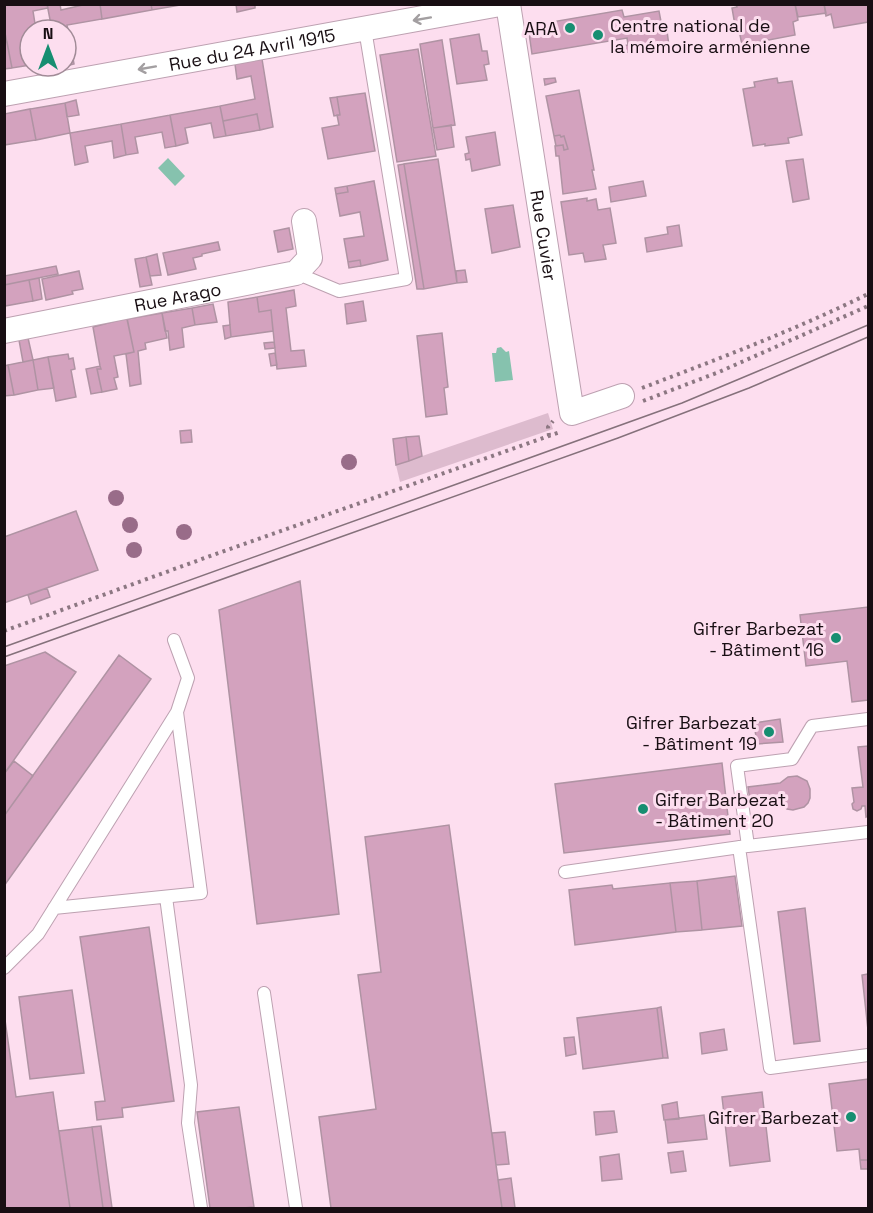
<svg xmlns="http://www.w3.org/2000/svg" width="873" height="1213" font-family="'Space Grotesk',sans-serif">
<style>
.green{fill:#ddbbce}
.water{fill:#86c2ae}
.building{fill:#d3a2be;stroke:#af93a3;stroke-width:1.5}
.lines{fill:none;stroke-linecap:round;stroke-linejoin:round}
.service-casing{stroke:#bda1b1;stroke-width:14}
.minor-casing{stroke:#bda1b1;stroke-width:26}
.path{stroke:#8c7782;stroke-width:4;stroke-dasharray:3 4.5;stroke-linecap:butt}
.service{stroke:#fff;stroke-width:12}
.minor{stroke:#fff;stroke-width:24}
.tram{stroke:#85717b;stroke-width:1.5}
.tree{fill:#996c89}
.oneway{stroke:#a39fa1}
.poi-dot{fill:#168e71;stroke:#fddeef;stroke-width:2}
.labels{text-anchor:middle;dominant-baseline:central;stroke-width:6;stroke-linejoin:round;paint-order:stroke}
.poi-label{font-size:18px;fill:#180e13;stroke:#fddeef;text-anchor:end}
.street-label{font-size:18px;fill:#180e13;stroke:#fddeef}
</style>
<rect width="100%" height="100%" fill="#fddeef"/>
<!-- green -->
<path class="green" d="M548,413l5,16 -153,53 -4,-17z"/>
<!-- water -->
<path class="water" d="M168,158l17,18 -10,10 -17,-18z
M501,347l5,5 3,-1 4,29 -18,2 -3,-29h4l1,-5z"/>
<!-- building -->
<path class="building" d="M8,4h39l1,4 -15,3 3,19h-6v35l-18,3 -8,-40v-23z
M47,4h13l1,6 26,-6h13l2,15 -35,6 7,39 -8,2v-36h-14z
M100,4h51l1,6 -50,9z
M151,4h35l-34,6z
M236,4h19v4l-18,4z
M736,4h59l3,16 -5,2 2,13 -53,10 -3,-15 -3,1 -4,-23 5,-1z
M795,4h29l2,9 -28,4z
M824,4h44v18l-34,6 -3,-14 -5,2z
M622,10l2,7 35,-6 4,21 4,-1 2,15 -46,7 -1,-7 6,-1 -1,-7 -95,16 -4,-28z
M479,34l3,17h5l2,13 -5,1 3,15 -30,4 -7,-45z
M442,40l13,85 -22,3 -13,-84z
M4,42h3l5,26 -8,1z
M418,49l18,107 -39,6 -17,-107z
M262,59l11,68 -13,3 -3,-16 -34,7 -3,-15 35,-7 -4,-23 -14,3 -2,-15z
M555,78l1,4 -11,3 -1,-6z
M777,78l1,5 14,-2 10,54 -14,3 1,5 -24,3v-2l-12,2 -10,-57 12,-2 -1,-5z
M579,90l15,80h-2l4,19 -33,5 -4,-38h-3l-1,-10 8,-1 1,5 4,-1 -4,-13 -3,1 -1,-2 -6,1 -8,-40z
M365,93l10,58 -47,8 -6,-31 17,-3 -2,-10h3l-3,-18z
M337,97l3,18 -6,1 -4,-18z
M76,100l3,15 -12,2 -2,-14z
M65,103l5,30 -34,7 -6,-31z
M220,106l6,30 -12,2 -3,-15 -26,5 3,15 -12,3 -6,-31z
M30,109l6,31 -32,5v-31z
M257,114l3,16 -34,6 -3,-15z
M170,115l6,31 -11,2 -3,-16 -27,5 3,16 -12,2 -5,-31z
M121,124l5,31 -12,3 -2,-17 -27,5 3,16 -13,3 -5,-32z
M451,125l3,22 -17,3 -4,-22z
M495,132l5,33 -28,6 -2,-12 -4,1 -1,-6 4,-1 -3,-16z
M560,135l1,2 3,-1 4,13 -4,1 -1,-5 -7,1 -2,-10z
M438,159l19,124 -33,6 -20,-125z
M803,159l6,40 -16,3 -7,-41z
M404,164l20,125h-7l-19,-124z
M374,181l14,79 -27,6 -1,-6 -12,2 -4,-23 20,-3 -4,-24 -20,4 -4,-22 12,-2 -1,-6z
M643,181l3,15 -35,6 -2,-15z
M347,186l1,6 -12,2 -1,-6z
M587,198v3l9,-2 2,11 12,-2 6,35 -13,2 3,14 -21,3 -2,-9 -14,2 -8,-53z
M513,205l7,42 -28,6 -7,-44z
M679,225l3,21 -35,6 -2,-14 23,-4 -1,-7z
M289,228l4,21 -15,3 -4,-21z
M218,242l2,8 -18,4v2l-9,2 3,11 -28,6 -5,-22z
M157,254l4,21 -11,1 -4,-19z
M146,257l6,28 -12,2 -5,-28z
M360,260l1,6 -12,2 -1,-6z
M56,266l2,8 -54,11v-9z
M465,270l2,12 -10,1 -1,-12z
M79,271l4,18 -11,2 1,3 -27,6 -4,-21z
M39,278l3,21 -9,2 -4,-21z
M29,280l4,21 -28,5 -1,-21z
M294,290l2,16 -10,2 5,43 13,-1 2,16 -29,3 -6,-59 -12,2 -2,-15z
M257,297l2,15 12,-2 2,21 -42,6 -3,-35z
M363,301l3,20 -19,3 -2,-20z
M213,304l4,18 -22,3 -3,-17z
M192,308l3,17 -13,3 2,19 -14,3 -2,-19h-3l-3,-18z
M162,313l5,25 -22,5 1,6 -8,2 3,33 -11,2 -4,-32 8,-2 -7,-33z
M127,318l7,34 -20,4 4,21 -4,1 3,11 -15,3 -5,-23h4l-1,-3 -7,-39z
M230,325l1,12 -6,2 -2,-13z
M442,333l6,54 -4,1 3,26 -21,3 -9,-81z
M28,338l5,22 -10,2 -4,-22z
M274,342l1,6 -10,1 -1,-6z
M275,353l2,12 -6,1 -2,-12z
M68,354l1,5 4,-1 2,11 -4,1 5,27 -20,4 -8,-44z
M48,357l6,31 -16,2 -5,-30z
M33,360l5,30 -24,5 -6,-30z
M8,365l6,30 -10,1v-30z
M100,366l1,3h-4l5,23 -11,2 -5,-25z
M191,430l1,12 -11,1 -1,-12z
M419,436l3,20 -13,5 -3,-24z
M406,437l3,24 -13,4 -3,-26z
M76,511l22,59 -94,33v-66z
M300,581l39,333 -82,10 -38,-314z
M47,588l3,9 -19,7 -3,-9z
M868,607v93l-16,2 -5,-41 -41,5 -6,-51z
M45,652l31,20 -72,102v-108z
M119,655l32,24 -147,207v-70z
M780,719l3,23 -26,2 -3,-21z
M868,746v70l-2,1 -1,-11h-3l-1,3 -4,2 -4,-2 -1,-5 2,-2 -2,-14 11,-1 -5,-40z
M14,761l19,15 -29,40v-42z
M722,763l8,71 -166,19 -9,-69z
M797,776l10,5 3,8v9l-2,5 -4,4 -11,3 -6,-1 -7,-5 -29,3 -3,-20 32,-4 8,-6z
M449,825l53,383h-171l-12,-91 57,-8 -18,-134 23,-3 -16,-135z
M735,876l7,50 -40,4 -5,-49z
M697,881l5,49 -26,2 -6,-49z
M670,883l6,49 -101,13 -6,-55 43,-5 1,4z
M805,908l15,133 -26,3 -16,-132z
M149,927l25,174 -52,7 1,9 -26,3 -2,-18 10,-1 -25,-164z
M868,974v56l-6,-55z
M72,990l12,83 -54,6 -11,-82z
M661,1007l7,51h-5l-6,-50z
M657,1008l6,50 -80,11 -6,-51z
M4,1013l12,84 37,-5 17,116h-66z
M724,1029l3,21 -25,4 -2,-21z
M574,1037l2,17 -10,2 -2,-18z
M868,1079v81h-8l-1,-11 -22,2 -8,-67z
M762,1092l8,69 -40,5 -8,-69z
M677,1102l2,17 -15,1 -2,-15z
M239,1107l15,100 -11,1h-33l-13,-96z
M614,1111l3,21 -21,3 -2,-23z
M704,1115l3,24 -39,4 -3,-23z
M101,1126l11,82h-9l-11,-81z
M92,1127l11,81h-33l-11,-77z
M505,1132l4,32 -13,1 -4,-32z
M683,1151l3,20 -15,2 -3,-20z
M619,1154l3,25 -20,2 -2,-24z
M860,1160h8v9h-7z
M511,1178l4,30h-13l-4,-28z"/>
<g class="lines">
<defs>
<path id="service" d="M296,273l43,18 67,-12 -41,-250
M174,640l14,38 -11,34
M868,719l-56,7 -20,33 -55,7 11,80 120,-14
M739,847l31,221 98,-13
M565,872l182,-26
M166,897l25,188 -3,38 13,85
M4,968l34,-34 139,-222 24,181 -147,15
M264,993l32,215"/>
<g id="minor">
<path id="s1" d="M508,4l64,409 50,-17"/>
<path id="s2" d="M4,94l496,-90"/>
<path id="s3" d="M4,331l292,-58 14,-15 -6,-37"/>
</g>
</defs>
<!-- service casing -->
<use href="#service" class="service-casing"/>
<!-- minor casing -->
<use href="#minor" class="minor-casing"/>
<!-- path -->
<path class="path" d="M642,388c76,-29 153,-58 226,-94
M643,401l76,-29 149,-66
M549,436l-1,-9 5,-6
M4,631l209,-76 347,-123"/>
<!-- service -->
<use href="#service" class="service"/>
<!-- minor -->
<use href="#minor" class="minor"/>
<!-- tram -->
<path class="tram" d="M4,647l678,-244 186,-78
M4,657l614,-219 131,-50 119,-51"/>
</g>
<!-- trees -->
<g class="tree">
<circle cx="349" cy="462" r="8"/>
<circle cx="116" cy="498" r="8"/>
<circle cx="130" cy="525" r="8"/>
<circle cx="184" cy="532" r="8"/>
<circle cx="134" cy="550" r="8"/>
</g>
<!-- one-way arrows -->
<defs><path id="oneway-shaft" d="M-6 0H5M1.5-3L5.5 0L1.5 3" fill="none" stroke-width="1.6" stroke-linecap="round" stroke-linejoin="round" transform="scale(1.5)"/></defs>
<g class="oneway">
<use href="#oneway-shaft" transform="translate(422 19) rotate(170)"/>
<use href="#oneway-shaft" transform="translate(147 68) rotate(170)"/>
</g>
<!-- markers -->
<g class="poi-dot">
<circle cx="570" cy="28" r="6"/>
<circle cx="598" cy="35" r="6"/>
<circle cx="836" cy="638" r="6"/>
<circle cx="769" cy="732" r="6"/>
<circle cx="643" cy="809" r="6"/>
<circle cx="851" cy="1117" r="6"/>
</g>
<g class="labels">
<!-- poi labels -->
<g class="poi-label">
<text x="610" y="25" text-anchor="start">Centre national de<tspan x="610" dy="21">la mémoire arménienne</tspan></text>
<text x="558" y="28">ARA</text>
<text x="824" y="628">Gifrer Barbezat<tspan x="824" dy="21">- Bâtiment 16</tspan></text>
<text x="757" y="722">Gifrer Barbezat<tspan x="757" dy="21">- Bâtiment 19</tspan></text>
<text x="655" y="799" text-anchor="start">Gifrer Barbezat<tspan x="655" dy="21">- Bâtiment 20</tspan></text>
<text x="839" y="1117">Gifrer Barbezat</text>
</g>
<!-- street labels -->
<g class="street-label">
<text stroke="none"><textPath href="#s2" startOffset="252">Rue du 24 Avril 1915</textPath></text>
<text stroke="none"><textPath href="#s1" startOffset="234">Rue Cuvier</textPath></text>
<text stroke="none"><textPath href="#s3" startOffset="177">Rue Arago</textPath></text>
</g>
</g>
<!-- border -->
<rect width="873" height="1213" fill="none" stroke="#180e13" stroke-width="12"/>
<!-- north arrow -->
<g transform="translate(48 48)"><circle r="28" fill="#fddeef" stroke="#a18b97" stroke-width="1.5"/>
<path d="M0-4.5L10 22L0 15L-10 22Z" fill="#168e71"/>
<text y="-9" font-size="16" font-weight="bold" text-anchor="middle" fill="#180e13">N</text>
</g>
</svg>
